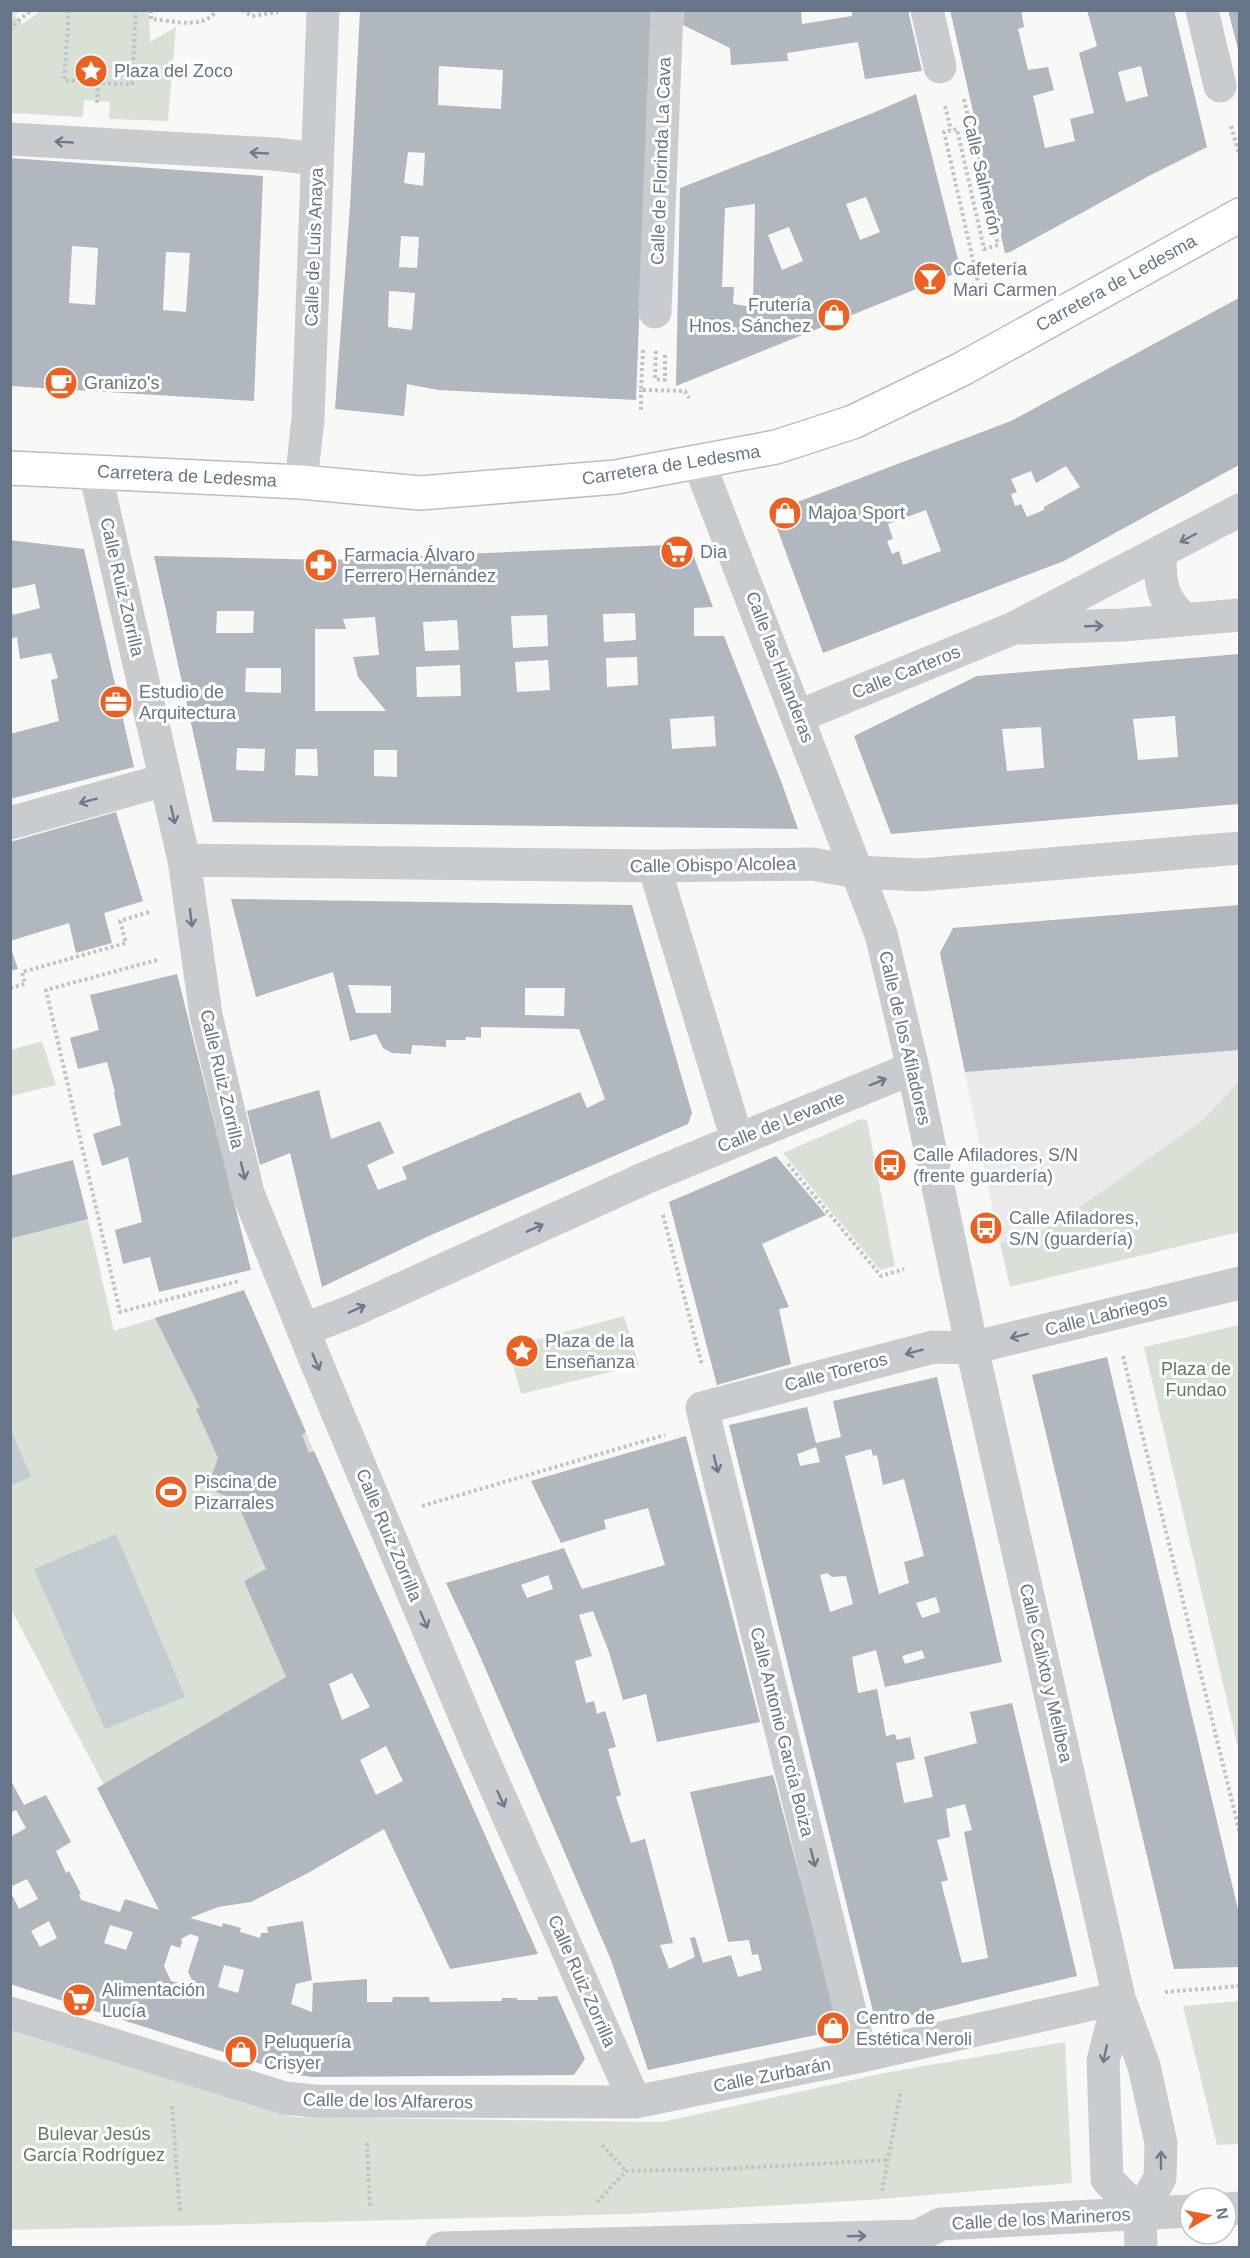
<svg xmlns="http://www.w3.org/2000/svg" width="1250" height="2258" font-family="Helvetica,sans-serif">
<style>
.built{fill:#e9eae9}
.green{fill:#d9e1d6}
.water{fill:#c2ccd1}
.building{fill:#b0b7be;fill-rule:evenodd}
.lines{fill:none;stroke-linecap:round;stroke-linejoin:round}
.trunk-casing{stroke:#babdc1;stroke-width:36}
.path{stroke:#c2c3c6;stroke-width:4;stroke-dasharray:3 3;stroke-linecap:butt}
.minor{stroke:#c8cccf;stroke-width:33}
.trunk{stroke:#fff;stroke-width:33}
.oneway{stroke:#6b7a8c}
.labels{text-anchor:middle;dominant-baseline:central;stroke-width:6;stroke-linejoin:round;paint-order:stroke}
.poi-label{font-size:18px;fill:#667688;stroke:#fff;text-anchor:start}
.street-label{font-size:18px;fill:#667688;stroke:#fff}
.park-label{font-size:18px;fill:#647a61;stroke:#fff}
</style>
<rect width="100%" height="100%" fill="#f8f9f6"/>
<!-- built -->
<path class="built" d="M1239,905v176l-36,39 -119,84 -48,30 -36,9 -60,-290 13,-25z"/>
<!-- green -->
<path class="green" d="M10,11h11l-7,4 8,9 19,-13h108l1,31 26,-15 -8,94 -59,-2 1,-17 -26,-2 -1,17 -72,-4z
M42,1041l14,44 -45,11v-46z
M1239,1081v151l-229,55 -10,-44 36,-9 48,-30 119,-84z
M861,1119l6,1 28,146 -15,4 -97,-117z
M88,1219l26,112 41,-13 45,89 80,-34 69,159 -105,49 42,96 -182,108 -93,-176v-370z
M624,1316l15,49 -118,29 -13,-47z
M1239,1325h1l-1,427 -95,-405z
M1239,2001v143l-22,1 -34,-139z
M11,2031l284,86 367,5 227,-50 176,-30 7,141 -204,17 -238,14 -619,16z"/>
<!-- water -->
<path class="water" d="M11,1430l20,47 -20,8h-1z
M116,1534l69,163 -80,32 -71,-160z"/>
<!-- building -->
<path class="building" d="M360,10h291l-15,390 -198,-10 -31,-6 -3,32 -69,-7 15,-203zM439,66l64,4 -2,39 -63,-4zM408,152l17,1 -2,33 -19,-3zM401,236l18,1 -2,31 -18,-1zM389,291l26,2 -3,37 -24,-3z
M684,10h117l1,14 50,-8v-6h56l14,61 -57,8 -7,-37 -71,11 1,8 -57,4 -1,-17 -47,-23z
M950,10h71l3,17 -6,2 10,41 20,-3 6,23 -21,6 12,52 30,-7 -5,-22 24,-6 -15,-60 18,-7 -10,-36h87l33,137 -58,29 -139,76 -5,1zM1141,66l7,30 -22,6 -8,-30z
M1228,10h11v43z
M916,94l45,177 -285,115 4,-198 193,-75zM866,197l14,35 -20,8 -14,-36zM755,204l-2,103 -20,-3 1,-17h-12l3,-79zM789,227l14,34 -21,9 -14,-35z
M10,158l253,18 -9,225 -244,-15zM72,246l26,2 -3,57 -26,-2zM166,252l24,1 -4,59 -23,-2z
M1239,298v167l-175,96 -241,92 -52,-141 240,-91zM1066,466l14,21 -36,20v3l-17,7 -6,-13 -6,2 -4,-12 6,-2 -6,-13 20,-8 5,12zM926,510l15,41 -38,14 -4,-14 -7,3 -5,-13 6,-2 -5,-15z
M10,540l74,9 50,218 -124,32v-65l49,-13 -8,-41 7,-2 -7,-25 -31,6 -3,-22 -7,2v-34l3,10 27,-7 -5,-24 -25,5z
M689,544l24,63 -19,1v28h30l57,145 17,48 -585,-7 -59,-266 174,4zM217,611h37l-1,22h-37zM635,613l1,27 -32,2 -1,-28zM547,615l1,31 -35,2 -2,-32zM375,617l4,38 -26,2 5,20 28,34h-71v-82h31l-3,-10zM457,620l2,30 -34,1 -2,-29zM637,657l1,28 -31,2 -1,-29zM548,660l2,30 -33,2 -2,-30zM460,665l1,31 -44,1 -1,-30zM246,668h35v25l-36,-1zM714,716l2,30 -44,3 -2,-30zM237,748l28,1 -1,22 -28,-1zM296,749h21l1,27 -23,-1zM374,750h23v27l-23,-1z
M1239,654v150l-348,30 -37,-98 123,-60zM1175,716l3,41 -40,3 -5,-41zM1041,727l3,41 -37,3 -5,-42z
M116,812l27,89 -39,12 8,30 -36,10 -7,-30 -59,18v-99z
M231,899l401,6 60,208 -4,11 -257,111 -109,52 -32,-134 -30,12 -13,-54 72,-21 12,49 49,-18 14,32 -27,12 11,25 29,-11 -5,-12 178,-75 7,16 18,-9 -26,-70 -98,-2v11l-15,-1 -1,3h-19v7l-34,-2 -1,9 -19,-1 -9,-5 -7,-14 -26,7 -17,-69 -77,25zM348,985l43,1v27h-35zM525,988h40l-1,28 -39,-1z
M1239,905v145l-274,22 -25,-119 13,-25z
M10,946l8,23 -8,2z
M177,974l74,296 -92,22 -9,-35 -27,7 -8,-34 27,-8 -14,-65 -26,9 -9,-32 28,-9 -7,-32 1,-1 -8,-30 -29,7 -8,-31 29,-8 -9,-35z
M776,1156l50,59 -64,29 27,63 -10,2 12,55 -74,21 -48,-183z
M73,1160l15,59 -78,20v-63z
M244,1290l62,142 -4,3 7,18 5,-2 224,503 -88,15 -66,-140 -76,44 -57,29 -33,5 -28,11 32,9 1,-4 18,5 -1,4 20,6 1,-5h7l-1,-6 36,-6 9,59 -16,4 -5,20 21,8 1,-29 54,-4v23h25l1,-5h36l1,5 72,-1v-3h15v2h21v-3l19,-1 28,63 -11,16 -262,2 -20,-3 -282,-90v-93l9,18 19,-10 -11,-20 -17,8v-50l16,-9 -10,-18 -6,3v-34l14,26 22,-10 25,47 -15,9 10,22 3,-2 12,23 -2,1 2,5 39,12 5,-13 34,11 -62,-122 189,-111 -42,-96 22,-12 -30,-69 -29,-12 11,-30 -22,-49 4,-1 -45,-90zM352,1673l18,34 -28,13 -13,-36zM386,1746l17,35 -27,14 -16,-35zM49,1921l8,17 -17,9 -9,-16zM110,1925l23,7 -7,18 -22,-7zM190,1934l9,3 -11,35 6,12 -8,1 -15,-4 -7,-15 7,-21 9,3 2,-6 -1,-3zM224,1965l20,5 -6,23 -20,-6z
M1107,1357l132,557v53l-65,2 -142,-594z
M937,1377l65,285 -117,25 -9,-37 -24,7 6,36 19,-4 9,47 9,-2 2,6 13,-3 5,22 -19,4 8,40 29,-6 -9,-40 53,-14 -7,-31 42,-9 65,273 -201,48 -147,-599 78,-18 9,36 25,-6 -8,-36zM816,1447l4,15 -20,4 -3,-12zM871,1449l2,7 4,-1 6,30 21,-6 20,77 -20,6 5,21 -30,11 -34,-138zM827,1573l5,4 14,-1 7,28 -23,8 -10,-37zM936,1597l4,15 -18,6 -6,-15zM922,1650l3,8 -20,6 -3,-8zM965,1804l7,26 -8,2 24,126 -26,5 -21,-81 7,-2 -11,-40 13,-3 -4,-28z
M686,1436l74,286 -103,20 -11,-48 -23,6 -14,-48 -16,-41 -14,4 13,41 -17,5 11,42 8,-2 3,13 8,-3 11,36 -8,2 13,46 -5,2 15,46 14,-4 28,104 -13,2 9,24 26,-12 -5,-19 5,-1 8,26 28,-8 7,22 24,-7 -4,-16 -6,1 -3,-15 -21,2 -38,-150 83,-17 67,255 -192,40 -37,-110 -135,-313 -30,-64 118,-35 18,41 83,-24 -17,-57 -44,12 2,9 -45,14 -30,-62zM548,1575l5,14 -26,9 -6,-13z"/>
<g class="lines">
<defs>
<path id="trunk" d="M10,468l291,14 119,11 196,-16 160,-30 77,-25 109,-53 278,-154"/>
</defs>
<!-- trunk casing -->
<use href="#trunk" class="trunk-casing"/>
<!-- path -->
<path class="path" d="M69,10l-5,70 34,3
M151,10v9c21,1 52,12 66,-9
M242,10l10,6 26,-4
M10,30l9,-10 13,-10
M964,99l34,146 -14,4 -27,-120 -13,3 34,150
M97,103l1,-20 34,1 4,-74
M945,106l6,24
M1231,126l8,28
M643,350l-2,40 44,1 4,7
M656,351l-1,28 10,1v-27
M641,410v-20
M157,960l-111,30 74,322 119,-31
M10,988l15,-4 -3,-12 104,-29 -6,-22 29,-9
M788,1164l93,112 23,-7
M663,1215l39,150
M1123,1356l117,478
M422,1506l243,-71
M1165,1992l75,-6
M172,2106l8,107
M367,2143l3,65
M602,2145l24,26
M882,2191l19,-101
M597,2202l29,-31 96,-2 166,-9"/>
<!-- minor -->
<path class="minor" d="M927,10l13,57
M1202,10l18,76
M10,139l264,15 43,5
M655,312l12,-302
M699,463l182,471 32,134 59,280 147,650 25,68 17,77 -1,35 -20,35
M95,472l89,388 22,155 42,178 69,171 162,386 156,352
M301,482l7,-63 15,-409
M1160,553c0,29 1,48 25,66
M1022,628l101,-3 117,-10
M799,716l215,-88 226,-118
M10,823l155,-43
M184,860l470,6 158,-2 46,8 62,3 320,-27
M654,866l83,273
M303,1330l49,-19 298,-135 263,-108
M1119,1998l-16,63 4,118 33,34
M10,2013l275,85 29,3 321,1 226,-46 258,-58
M861,2056l-159,-648 231,-61 39,1 268,-65
M1226,2209l14,-1
M1140,2213l1,35
M442,2248l476,-12 23,-12 249,-13"/>
<!-- trunk -->
<use href="#trunk" class="trunk"/>
</g>
<!-- one-way arrows -->
<defs><path id="oneway-shaft" d="M-6 0H5M1.5-3L5.5 0L1.5 3" fill="none" stroke-width="1.6" stroke-linecap="round" stroke-linejoin="round" transform="scale(1.5)"/></defs>
<g class="oneway">
<use href="#oneway-shaft" transform="translate(64 142) rotate(-177)"/>
<use href="#oneway-shaft" transform="translate(259 153) rotate(-177)"/>
<use href="#oneway-shaft" transform="translate(1188 538) rotate(152)"/>
<use href="#oneway-shaft" transform="translate(1094 626) rotate(-2)"/>
<use href="#oneway-shaft" transform="translate(88 801) rotate(165)"/>
<use href="#oneway-shaft" transform="translate(173 815) rotate(77)"/>
<use href="#oneway-shaft" transform="translate(191 918) rotate(83)"/>
<use href="#oneway-shaft" transform="translate(878 1082) rotate(-22)"/>
<use href="#oneway-shaft" transform="translate(243 1171) rotate(77)"/>
<use href="#oneway-shaft" transform="translate(535 1228) rotate(-24)"/>
<use href="#oneway-shaft" transform="translate(357 1309) rotate(-24)"/>
<use href="#oneway-shaft" transform="translate(1019 1336) rotate(166)"/>
<use href="#oneway-shaft" transform="translate(914 1352) rotate(165)"/>
<use href="#oneway-shaft" transform="translate(316 1362) rotate(67)"/>
<use href="#oneway-shaft" transform="translate(716 1464) rotate(76)"/>
<use href="#oneway-shaft" transform="translate(424 1620) rotate(67)"/>
<use href="#oneway-shaft" transform="translate(501 1799) rotate(66)"/>
<use href="#oneway-shaft" transform="translate(813 1858) rotate(76)"/>
<use href="#oneway-shaft" transform="translate(1105 2054) rotate(102)"/>
<use href="#oneway-shaft" transform="translate(1161 2160) rotate(-90)"/>
<use href="#oneway-shaft" transform="translate(857 2236) rotate(-2)"/>
</g>
<!-- icons -->
<defs>
<symbol id="sight-disc" viewBox="-11 -11 22 22"><circle r="9.5" fill="#ed6021" stroke="#fff"/><path d="M0-6L1.8-2.2L6-1.7L2.9 1.2L3.7 5.4L0 3.3L-3.7 5.4L-2.9 1.2L-6-1.7L-1.8-2.2Z" fill="#fff"/></symbol>
<symbol id="bar-disc" viewBox="-11 -11 22 22"><circle r="9.5" fill="#ed6021" stroke="#fff"/><path d="M-6-5H6L.8 .8V4.5H3.5V6h-7V4.5H-.8V.8Z" fill="#fff"/></symbol>
<symbol id="shop-disc" viewBox="-11 -11 22 22"><circle r="9.5" fill="#ed6021" stroke="#fff"/><path d="M-5-2.5h2.3a2.7 3.5 0 0 1 5.4 0H5L5.5 6h-11ZM-1.5-2.5h3a1.5 2.3 0 0 0-3 0Z" fill="#fff"/></symbol>
<symbol id="cafe-disc" viewBox="-11 -11 22 22"><circle r="9.5" fill="#ed6021" stroke="#fff"/><path d="M-5.5-4.5H6V0H3Q3 3.5 0 3.5H-2.5Q-5.5 3.5-5.5 0ZM3-3.2v2h1.7v-2ZM-6 4.5H4V6H-6Z" fill="#fff"/></symbol>
<symbol id="supermarket-disc" viewBox="-11 -11 22 22"><circle r="9.5" fill="#ed6021" stroke="#fff"/><path d="M-6-5.5h2.5l.6 2H6L4.5 2H-2.5L-4.4-4H-6ZM-1.5 3.2a1.3 1.3 0 1 0 .1 0ZM3 3.2a1.3 1.3 0 1 0 .1 0Z" fill="#fff"/></symbol>
<symbol id="pharmacy-disc" viewBox="-11 -11 22 22"><circle r="9.5" fill="#ed6021" stroke="#fff"/><path d="M-2-6h4v4h4v4h-4v4h-4v-4h-4v-4h4Z" fill="#fff"/></symbol>
<symbol id="office-disc" viewBox="-11 -11 22 22"><circle r="9.5" fill="#ed6021" stroke="#fff"/><path d="M-6-3h4V-5.5h4V-3h4V5H-6ZM-1-4.5V-3h2v-1.5ZM-6 0V1H6V0Z" fill="#fff"/></symbol>
<symbol id="bus-disc" viewBox="-11 -11 22 22"><circle r="9.5" fill="#ed6021" stroke="#fff"/><path d="M-5-6H5V4H4V6H2V4H-2V6H-4V4H-5ZM-3.5-4V0h7V-4ZM-3.5 1.2v1.5H-2V1.2ZM2 1.2v1.5H3.5V1.2Z" fill="#fff"/></symbol>
<symbol id="stadium-disc" viewBox="-11 -11 22 22"><circle r="9.5" fill="#ed6021" stroke="#fff"/><path d="M0-5a6.5 5 0 1 0 0 10a6.5 5 0 1 0 0-10ZM-3.5-1.8h7v3.6h-7Z" fill="#fff"/></symbol>
</defs>
<g fill-rule="evenodd">
<use href="#sight-disc" x="72" y="52" width="38" height="38"/>
<use href="#bar-disc" x="911" y="260" width="38" height="38"/>
<use href="#shop-disc" x="815" y="296" width="38" height="38"/>
<use href="#cafe-disc" x="42" y="364" width="38" height="38"/>
<use href="#shop-disc" x="766" y="494" width="38" height="38"/>
<use href="#supermarket-disc" x="658" y="533" width="38" height="38"/>
<use href="#pharmacy-disc" x="302" y="546" width="38" height="38"/>
<use href="#office-disc" x="97" y="683" width="38" height="38"/>
<use href="#bus-disc" x="871" y="1146" width="38" height="38"/>
<use href="#bus-disc" x="967" y="1209" width="38" height="38"/>
<use href="#sight-disc" x="503" y="1332" width="38" height="38"/>
<use href="#stadium-disc" x="152" y="1473" width="38" height="38"/>
<use href="#supermarket-disc" x="60" y="1981" width="38" height="38"/>
<use href="#shop-disc" x="814" y="2009" width="38" height="38"/>
<use href="#shop-disc" x="222" y="2033" width="38" height="38"/>
</g>
<g class="labels">
<!-- poi labels -->
<g class="poi-label">
<text x="114" y="71">Plaza del Zoco</text>
<text x="953" y="269">Cafetería<tspan x="953" dy="21">Mari Carmen</tspan></text>
<text x="811" y="305" text-anchor="end">Frutería<tspan x="811" dy="21">Hnos. Sánchez</tspan></text>
<text x="84" y="383">Granizo's</text>
<text x="808" y="513">Majoa Sport</text>
<text x="700" y="552">Dia</text>
<text x="344" y="555">Farmacia Álvaro<tspan x="344" dy="21">Ferrero Hernández</tspan></text>
<text x="139" y="692">Estudio de<tspan x="139" dy="21">Arquitectura</tspan></text>
<text x="913" y="1155">Calle Afiladores, S/N<tspan x="913" dy="21">(frente guardería)</tspan></text>
<text x="1009" y="1218">Calle Afiladores,<tspan x="1009" dy="21">S/N (guardería)</tspan></text>
<text x="545" y="1341">Plaza de la<tspan x="545" dy="21">Enseñanza</tspan></text>
<text x="194" y="1482">Piscina de<tspan x="194" dy="21">Pizarrales</tspan></text>
<text x="102" y="1990">Alimentación<tspan x="102" dy="21">Lucía</tspan></text>
<text x="856" y="2018">Centro de<tspan x="856" dy="21">Estética Neroli</tspan></text>
<text x="264" y="2042">Peluquería<tspan x="264" dy="21">Crisyer</tspan></text>
</g>
<!-- street labels -->
<g class="street-label">
<text transform="translate(661 161) rotate(-88)">Calle de Florinda La Cava</text>
<text transform="translate(982 175) rotate(77)">Calle Salmerón</text>
<text transform="translate(314 247) rotate(-88)">Calle de Luis Anaya</text>
<text transform="translate(1116 283) rotate(-29)">Carretera de Ledesma</text>
<text transform="translate(671 465) rotate(-9)">Carretera de Ledesma</text>
<text transform="translate(187 476) rotate(3)">Carretera de Ledesma</text>
<text transform="translate(122 587) rotate(77)">Calle Ruiz Zorrilla</text>
<text transform="translate(780 667) rotate(69)">Calle las Hilanderas</text>
<text transform="translate(906 672) rotate(-22)">Calle Carteros</text>
<text transform="translate(713 865) rotate(-1)">Calle Obispo Alcolea</text>
<text transform="translate(905 1038) rotate(77)">Calle de los Afiladores</text>
<text transform="translate(222 1079) rotate(77)">Calle Ruiz Zorrilla</text>
<text transform="translate(781 1122) rotate(-22)">Calle de Levante</text>
<text transform="translate(1106 1315) rotate(-14)">Calle Labriegos</text>
<text transform="translate(836 1372) rotate(-15)">Calle Toreros</text>
<text transform="translate(389 1535) rotate(67)">Calle Ruiz Zorrilla</text>
<text transform="translate(1046 1673) rotate(77)">Calle Calixto y Melibea</text>
<text transform="translate(782 1732) rotate(76)">Calle Antonio García Boiza</text>
<text transform="translate(582 1981) rotate(66)">Calle Ruiz Zorrilla</text>
<text transform="translate(772 2075) rotate(-11)">Calle Zurbarán</text>
<text transform="translate(388 2101) rotate(1)">Calle de los Alfareros</text>
<text transform="translate(1041 2219) rotate(-3)">Calle de los Marineros</text>
</g>
<!-- park labels -->
<g class="park-label">
<text x="1196" y="1369">Plaza de<tspan x="1196" dy="21">Fundao</tspan></text>
<text x="94" y="2134">Bulevar Jesús<tspan x="94" dy="21">García Rodríguez</tspan></text>
</g>
</g>
<!-- border -->
<rect width="1250" height="2258" fill="none" stroke="#667688" stroke-width="24"/>
<!-- north arrow -->
<g transform="translate(1208 2216) rotate(80)"><circle r="28" fill="#ffffff" stroke="#c2c8cf" stroke-width="1.5"/>
<path d="M0-4.5L10 22L0 15L-10 22Z" fill="#ed6021"/>
<text y="-9" font-size="16" font-weight="bold" text-anchor="middle" fill="#667688">N</text>
</g>
</svg>
